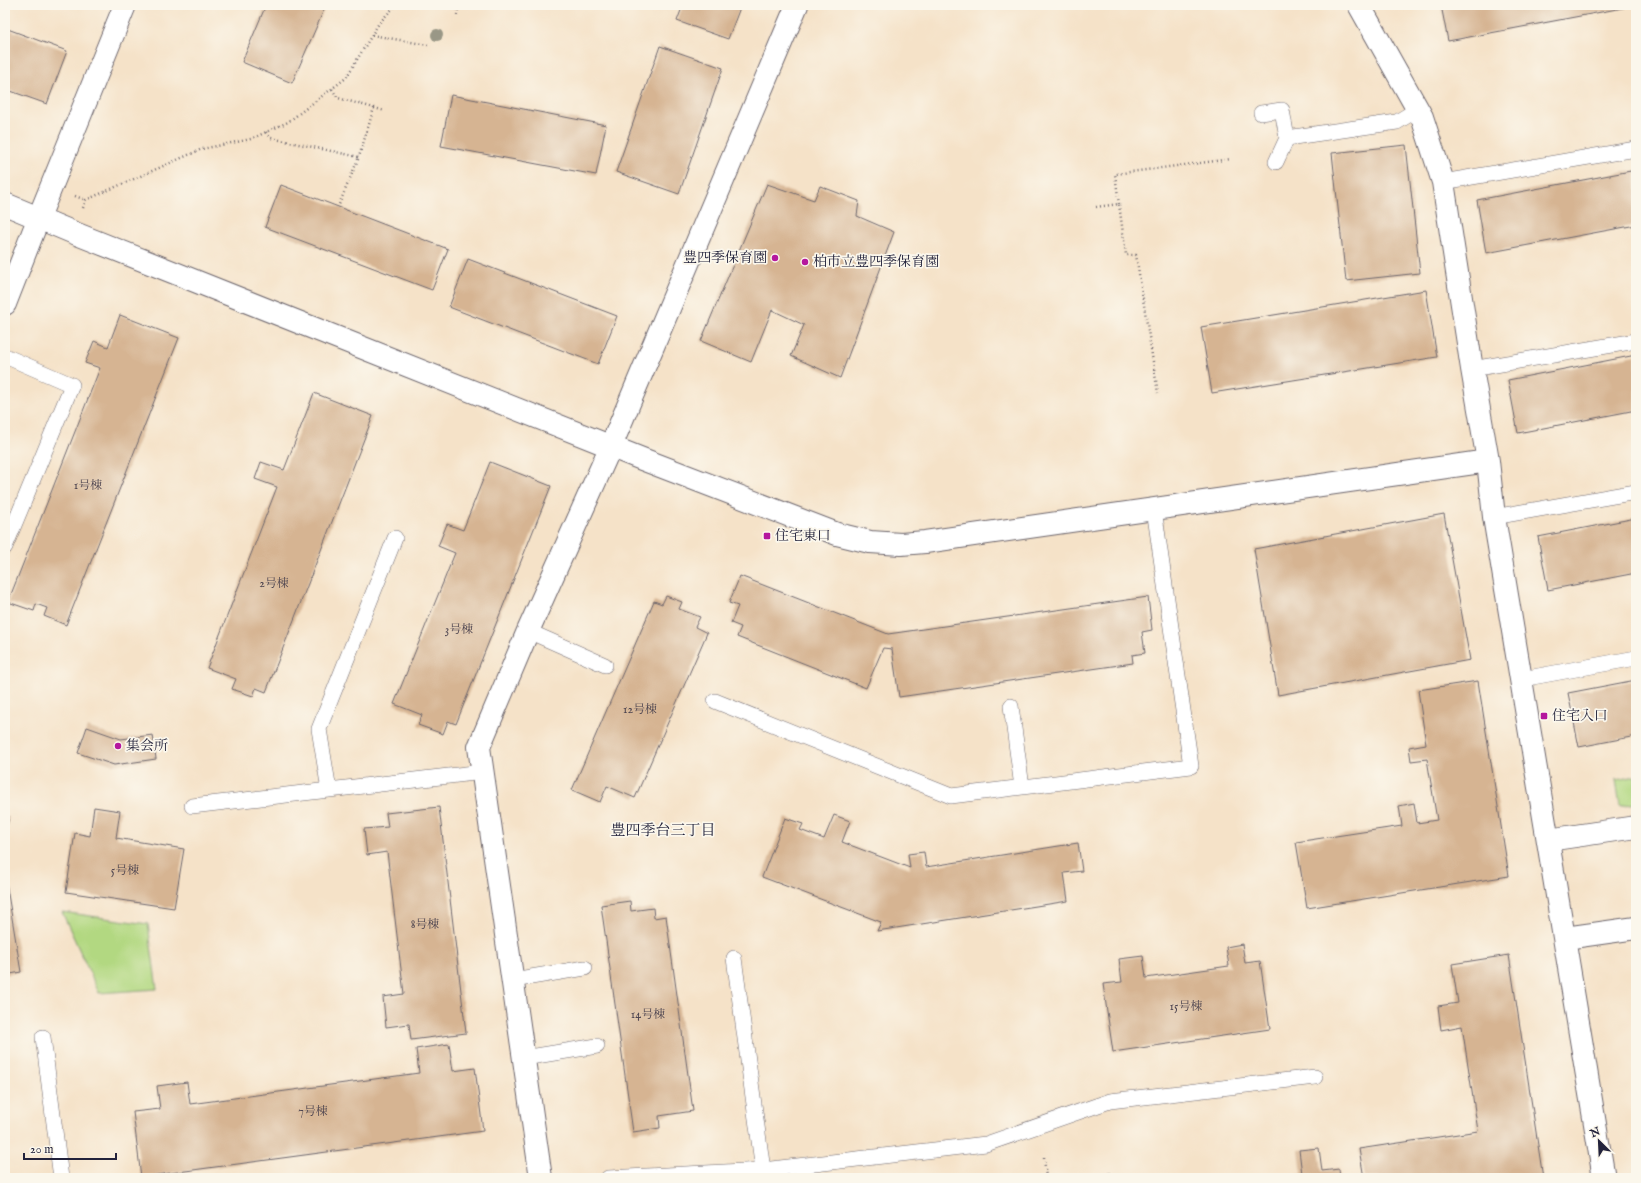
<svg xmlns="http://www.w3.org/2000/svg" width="1641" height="1183" font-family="'IM FELL English','Noto Serif JP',serif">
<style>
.green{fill:#b2d881;stroke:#6a7d5e}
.building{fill:#d6b492}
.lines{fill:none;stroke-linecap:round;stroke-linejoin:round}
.service-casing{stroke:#6c656c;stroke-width:16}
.minor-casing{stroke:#6c656c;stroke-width:24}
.tertiary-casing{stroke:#6c656c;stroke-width:24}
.path{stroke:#6c656c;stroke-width:2.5;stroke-dasharray:1 3;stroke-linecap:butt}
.service{stroke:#fff;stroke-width:15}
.minor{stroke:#fff;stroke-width:22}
.tertiary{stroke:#fff;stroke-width:22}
.tree{fill:#999786}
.poi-dot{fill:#b5179e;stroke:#fbf7ec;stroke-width:1.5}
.labels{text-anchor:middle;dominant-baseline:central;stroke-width:3.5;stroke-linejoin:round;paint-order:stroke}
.number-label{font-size:12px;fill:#4f4651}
.poi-label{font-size:14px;fill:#22223b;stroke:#fbf7ec;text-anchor:start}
.neighbourhood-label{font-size:15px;fill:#22223b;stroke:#fbf7ec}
</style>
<rect width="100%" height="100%" fill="#fbf7ec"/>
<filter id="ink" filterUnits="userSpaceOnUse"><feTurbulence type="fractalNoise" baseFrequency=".025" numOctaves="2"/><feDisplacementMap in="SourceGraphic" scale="8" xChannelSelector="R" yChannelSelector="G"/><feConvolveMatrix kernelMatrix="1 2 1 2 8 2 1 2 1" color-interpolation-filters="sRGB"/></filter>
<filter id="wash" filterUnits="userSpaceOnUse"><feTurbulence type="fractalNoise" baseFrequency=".012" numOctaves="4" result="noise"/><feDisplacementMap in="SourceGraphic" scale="16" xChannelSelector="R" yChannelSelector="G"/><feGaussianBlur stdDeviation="0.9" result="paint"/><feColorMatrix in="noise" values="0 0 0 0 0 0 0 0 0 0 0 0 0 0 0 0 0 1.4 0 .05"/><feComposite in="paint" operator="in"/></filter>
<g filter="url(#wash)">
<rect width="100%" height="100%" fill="#f5e2c8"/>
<!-- green -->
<path class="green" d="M1636,776v27l-16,3 -4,-26z
M62,912l86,12 9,65 -58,4z"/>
<g id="blocks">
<!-- building -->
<path class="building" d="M266,5h60l-34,78 -50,-21z
M683,5h58l-13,34 -51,-18z
M1441,5h192v1l-185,35z
M5,28l62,23 -20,53 -42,-15z
M660,46l63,22 -44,126 -63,-22z
M451,95l155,30 -10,50 -155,-29z
M1406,145l14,128 -74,8 -14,-128z
M1636,170v55l-150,28 -9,-53z
M767,184l47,16 6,-14 39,15 -2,15 37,16 -54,146 -49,-22 13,-31 -32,-15 -21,52 -50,-21z
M281,185l167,64 -16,41 -167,-63z
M468,259l149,57 -19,48 -149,-57z
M1426,290l11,67 -225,36 -11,-66z
M120,315l59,23 -113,287 -22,-9 3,-8 -11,-4 -2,7 -26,-9 92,-234 -15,-5 9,-22 14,6z
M1636,355v55l-118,23 -10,-53z
M314,393l59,23 -107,276 -10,-4 -3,8 -21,-7 4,-10 -29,-11 70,-181 -22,-8 6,-17 23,8z
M490,462l61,24 -95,238 -8,-3 -5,13 -25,-9 4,-10 -28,-11 61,-151 -17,-7 9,-22 16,6z
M1444,514l26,146 -192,35 -24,-146z
M1636,518v55l-88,17 -10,-53z
M740,576l148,58 260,-37 4,33 -10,2 3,21 -13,2 1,8 -234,34 -7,-48 -9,-1 -17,40 -129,-51 4,-10 -10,-4 7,-17 -9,-3z
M666,596l16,6 -3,7 21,8 -5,10 12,6 -72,165 -28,-12 -7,16 -28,-12 82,-189 8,3z
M1636,680v56l-57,11 -11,-54z
M1478,681l31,195 -202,32 -11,-66 106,-16 -3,-20 15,-3 3,20 20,-3 -10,-61 -16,2 -2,-14 17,-3 -8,-54z
M87,727l34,12 32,-4 3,24 -42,6 -36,-12z
M94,807l26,4 -4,27 68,11 -10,59 -108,-16 9,-59 15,3z
M439,807l27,226 -55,7 -2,-16 -23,3 -3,-30 21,-3 -17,-142 -20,3 -3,-26 24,-2 -2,-14z
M834,815l16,6 -8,21 68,26 -2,-14 16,-2 2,15 152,-24 4,28 -18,2 4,28 -191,30 4,-9 -119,-45 23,-59 18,6 -3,6 24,9z
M5,816h4l-3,16h-1z
M5,876l16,96 -16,3z
M630,901l1,10 22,-3 1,10 12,-2 27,195 -34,5 1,12 -27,4 -32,-227z
M1242,944l3,19 15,-2 10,68 -157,23 -10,-68 19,-2 -3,-23 24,-3 3,22 83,-12 -3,-19z
M1509,955l34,223h-179l-5,-29 119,-18 -16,-105 -21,4 -3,-24 20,-3 -6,-39z
M449,1044l4,27 22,-3 8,63 -342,46 -8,-65 27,-3 -3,-23 30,-4 3,22 229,-31 -3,-24z
M1319,1148l3,23 17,-2 1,9h-62l24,-4 -3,-24z
M1111,1173v5h-17l-1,-3z"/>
</g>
</g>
<g filter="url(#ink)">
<use href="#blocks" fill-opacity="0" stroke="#6c656c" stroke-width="1"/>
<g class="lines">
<defs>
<path id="service" d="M1261,113l21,-3 5,28
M1276,162l11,-24 110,-16 21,-13
M1443,182l193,-33
M5,356l67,29 -67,162
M1472,369l164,-28
M1494,517l142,-25
M395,538l-76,191 10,61 154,-18
M528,631l77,34
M1522,679l114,-21
M715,701l236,95 240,-30 -37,-257
M1011,706l11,81
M192,806l137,-16
M734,958l29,212
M513,980l72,-12
M43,1037l18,141
M524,1058l73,-12
M608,1178l155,-8 223,-26 124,-43 205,-24"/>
<path id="minor" d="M39,217l86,-212
M1548,840l88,-13
M1565,938l71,-10
M541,1178l-62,-431 49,-116 83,-185 186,-441"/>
<path id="tertiary" d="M1359,5l63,112 21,65 29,187 16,92 6,56 110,661
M5,204l67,28 570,227 195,75 33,8 31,2 24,-2 563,-81
M5,304l34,-87"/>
</defs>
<!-- service casing -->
<use href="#service" class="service-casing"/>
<!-- minor casing -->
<use href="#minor" class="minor-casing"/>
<!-- tertiary casing -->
<use href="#tertiary" class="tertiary-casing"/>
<!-- path -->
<path class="path" d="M457,15l2,-10
M372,35l56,10
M332,89l6,9 36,10 -15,49
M374,108l11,3
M266,132l5,6 88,19 -21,50
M75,196l11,4
M1119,204l-4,-30 116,-15
M1096,207l23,-3 7,51h10l22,138
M83,208l3,-8 116,-51 49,-10 37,-17 58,-44 33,-55 17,-18
M1044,1157l2,21"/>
<!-- service -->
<use href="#service" class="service"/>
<!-- minor -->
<use href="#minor" class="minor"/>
<!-- tertiary -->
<use href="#tertiary" class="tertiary"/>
</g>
<!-- trees -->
<circle class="tree" cx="437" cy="35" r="6"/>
</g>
<!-- markers -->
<g class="poi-dot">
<circle cx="775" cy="258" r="4"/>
<circle cx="805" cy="262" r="4"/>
<rect x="763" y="532" width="8" height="8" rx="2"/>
<rect x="1540" y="712" width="8" height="8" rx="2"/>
<circle cx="118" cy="746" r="4"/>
</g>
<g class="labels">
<!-- number labels -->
<g class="number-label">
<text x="88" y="485">1号棟</text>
<text x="274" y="583">2号棟</text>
<text x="459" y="629">3号棟</text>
<text x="640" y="709">12号棟</text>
<text x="125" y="870">5号棟</text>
<text x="425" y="924">8号棟</text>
<text x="1186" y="1006">15号棟</text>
<text x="648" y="1014">14号棟</text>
<text x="313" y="1111">7号棟</text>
</g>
<!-- poi labels -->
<g class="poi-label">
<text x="767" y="258" text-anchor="end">豊四季保育園</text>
<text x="813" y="262">柏市立豊四季保育園</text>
<text x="775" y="536">住宅東口</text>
<text x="1552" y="716">住宅入口</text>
<text x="126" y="746">集会所</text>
</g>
<!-- neighbourhood labels -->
<g class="neighbourhood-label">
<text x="663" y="830">豊四季台三丁目</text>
</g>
</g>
<!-- margin -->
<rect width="1641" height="1183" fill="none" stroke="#fbf7ec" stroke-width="20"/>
<!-- north arrow -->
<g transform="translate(1599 1141) rotate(336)" stroke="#fbf7ec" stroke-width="3" paint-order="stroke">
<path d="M0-3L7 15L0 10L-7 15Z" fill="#22223b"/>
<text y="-6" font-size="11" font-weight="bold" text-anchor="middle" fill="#22223b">N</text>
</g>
<!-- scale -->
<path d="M24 1153v6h92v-6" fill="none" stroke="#22223b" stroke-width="2"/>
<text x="30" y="1153" font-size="12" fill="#22223b" stroke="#fbf7ec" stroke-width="3" paint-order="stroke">20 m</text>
</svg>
